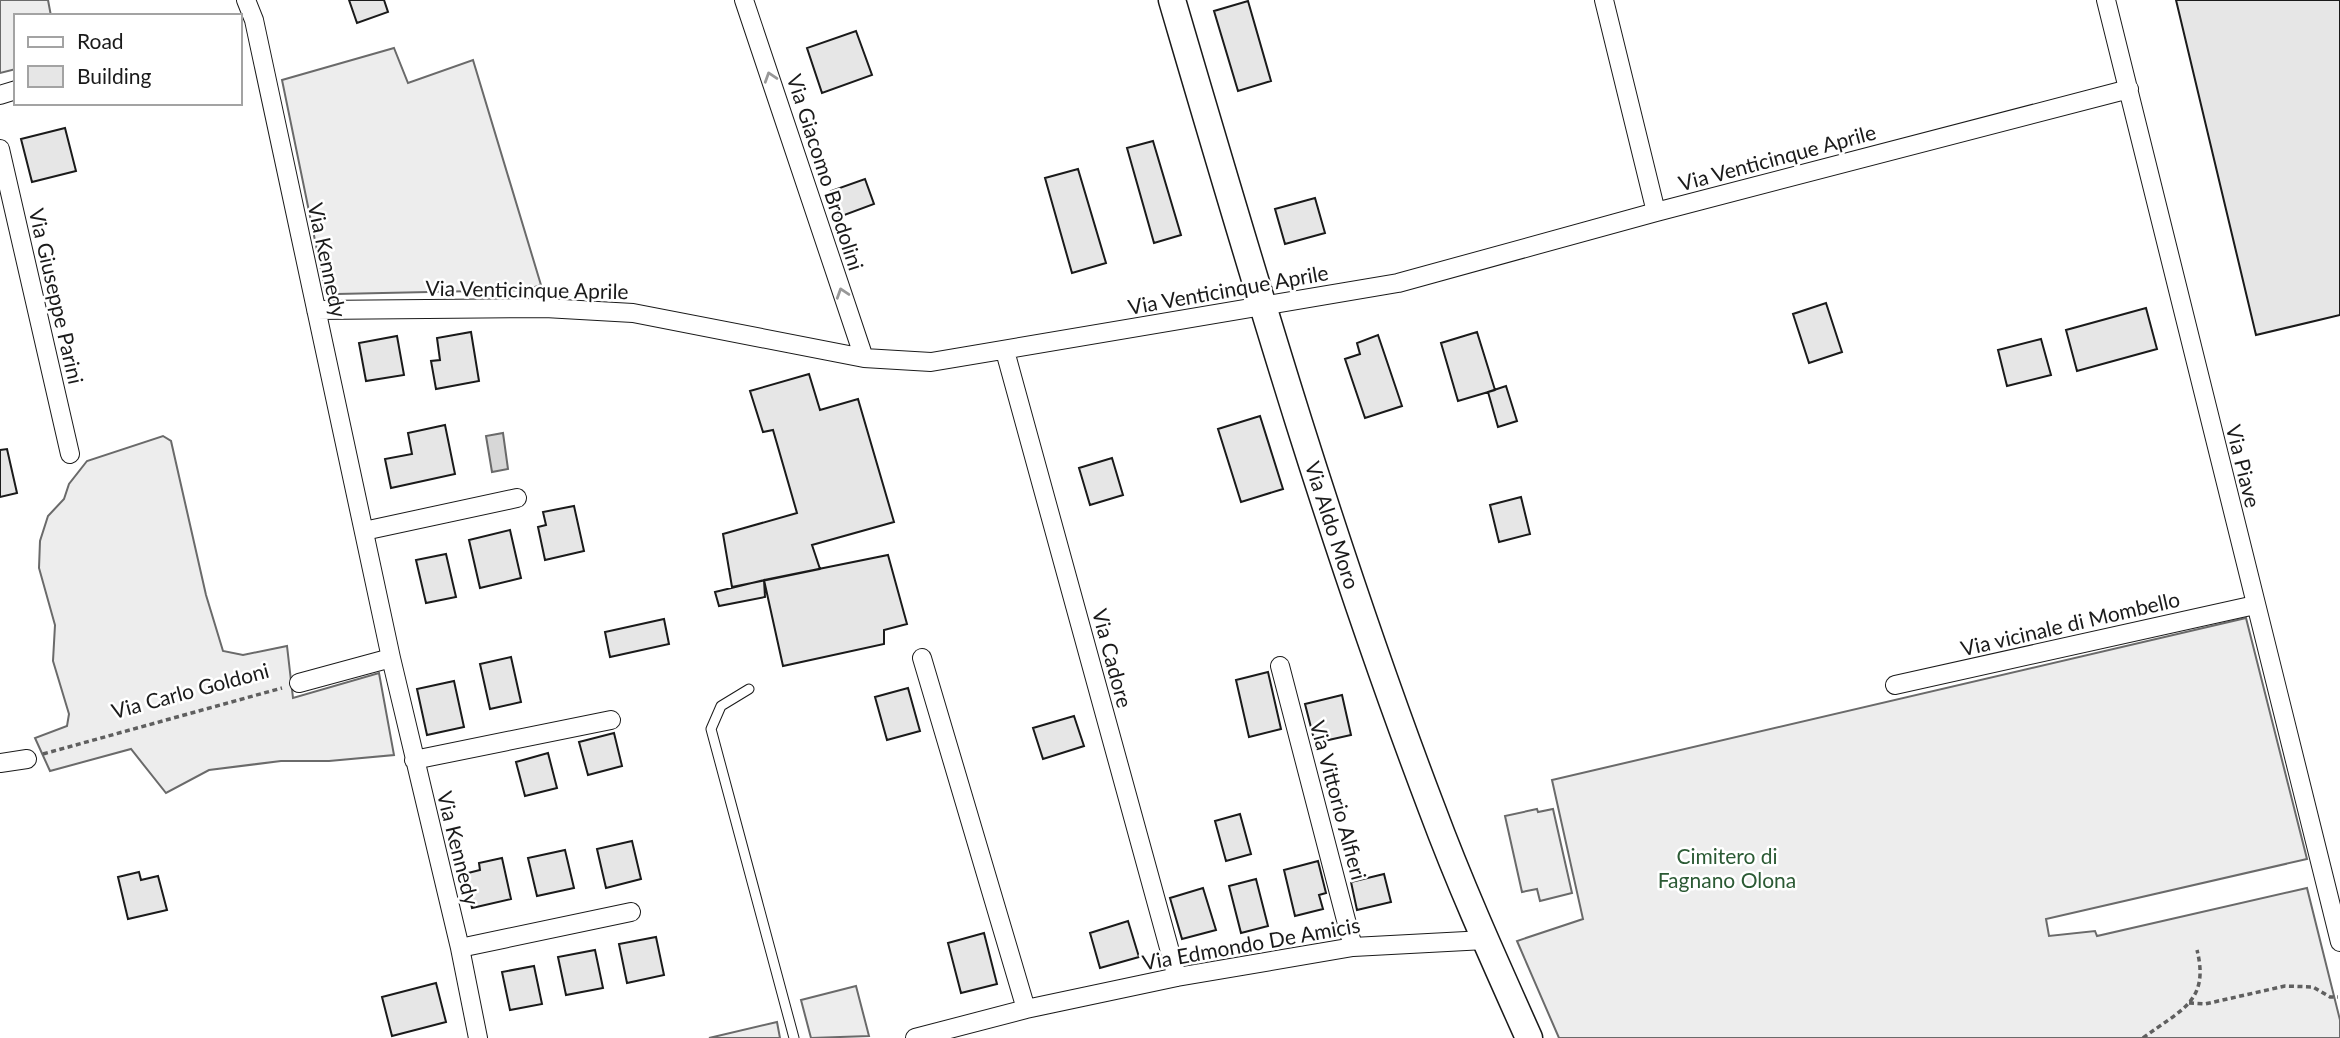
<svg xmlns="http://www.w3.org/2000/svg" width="2340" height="1038" font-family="Lato,sans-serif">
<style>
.built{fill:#ededed;stroke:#6a6a6a;stroke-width:2}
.water{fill:#d7d7d7;stroke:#6a6a6a;stroke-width:2}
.building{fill:#e6e6e6;stroke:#1a1a1a;stroke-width:2}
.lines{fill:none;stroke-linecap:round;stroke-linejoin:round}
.service-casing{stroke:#1a1a1a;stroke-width:11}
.minor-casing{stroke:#1a1a1a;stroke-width:20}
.secondary-casing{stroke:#1a1a1a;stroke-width:29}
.path{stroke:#5f5f5f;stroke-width:3.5;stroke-dasharray:5 3.5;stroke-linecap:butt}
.service{stroke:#fff;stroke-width:9}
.minor{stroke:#fff;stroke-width:18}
.secondary{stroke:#fff;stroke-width:26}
.oneway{stroke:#989898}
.labels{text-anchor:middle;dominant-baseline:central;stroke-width:5;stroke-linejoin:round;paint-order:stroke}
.street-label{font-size:21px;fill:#1a1a1a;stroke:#fff}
.park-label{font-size:21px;fill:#2b5a34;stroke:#fff}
</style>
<rect width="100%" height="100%" fill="#fff"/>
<!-- built -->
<path class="built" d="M0,0h48l3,16h-35v53l-16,4z
M394,48l14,35 65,-23 68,225 -15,5 -189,4 -12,-5 -43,-209z
M163,436l8,5 35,154 17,56 20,4 44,-9 6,52 86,-25 15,82 -65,6h-48l-72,9 -43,23 -35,-44 -81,22 -15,-33 32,-12 2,-12 -16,-53 2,-36 -16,-57 1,-27 8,-25 16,-17 5,-15 18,-23z
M2246,618l61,241 -261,60 3,17 46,-5 2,5 210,-48 33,132v18h-781l-42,-97 66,-22 -31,-139z
M1537,809l1,3 15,-3 19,84 -32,8 -3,-12 -15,3 -17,-76z
M856,986l13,50 -58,2 -10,-38z
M777,1022l3,16h-71z"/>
<!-- water -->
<path class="water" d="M503,433l5,36 -16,3 -6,-36z"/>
<!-- building -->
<path class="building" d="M349,0h35l4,12 -31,11z
M2176,0h164v315l-84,20z
M1248,1l23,80 -33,10 -24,-80z
M856,31l16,44 -50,18 -15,-45z
M65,128l11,43 -44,11 -11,-43z
M1153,141l28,94 -27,8 -27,-95z
M1078,169l28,94 -34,10 -27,-95z
M865,179l9,25 -35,13 -8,-26z
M1315,198l10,35 -40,11 -10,-35z
M1826,303l16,49 -33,11 -16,-49z
M2146,308l11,41 -80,22 -11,-41z
M471,332l8,49 -43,8 -5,-28 9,-1 -3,-22z
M1477,332l18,58 -37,11 -17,-58z
M1378,335l24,71 -37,12 -20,-59 15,-5 -3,-11z
M397,336l7,39 -38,6 -7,-38z
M2041,339l10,36 -44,11 -9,-36z
M809,374l11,36 38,-11 36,123 -82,23 8,24 -88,18 -9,-53 74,-21 -24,-83 -10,2 -13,-41z
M1506,386l11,35 -19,6 -10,-35z
M1260,416l23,73 -42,13 -23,-73z
M445,425l10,49 -64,14 -6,-29 27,-5 -4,-21z
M7,449l10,44 -17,4v-47z
M1112,458l11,37 -33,10 -11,-37z
M1521,497l9,37 -31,8 -9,-37z
M574,506l10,45 -39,9 -7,-33 8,-2 -3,-13z
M510,530l11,48 -41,10 -11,-48z
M446,554l10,43 -30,6 -10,-43z
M888,555l19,69 -23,6v14l-101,22 -19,-86z
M764,580l1,17 -46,9 -4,-14z
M664,619l5,25 -59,13 -5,-25z
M511,657l10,45 -31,7 -10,-45z
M1268,672l13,57 -32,8 -13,-57z
M454,681l10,46 -37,8 -10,-46z
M908,688l12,43 -33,9 -12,-43z
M1342,695l9,40 -36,8 -10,-39z
M1074,716l10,30 -41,13 -10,-31z
M614,733l8,33 -34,9 -9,-33z
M548,753l9,35 -32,8 -9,-34z
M1240,814l11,40 -25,7 -11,-40z
M632,841l9,38 -35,9 -9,-39z
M565,850l9,38 -37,8 -9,-38z
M502,858l9,41 -39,9 -8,-34 16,-4 -1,-7z
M1318,861l8,32 -7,2 4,14 -28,7 -11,-46z
M139,872l2,8 17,-4 9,34 -39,9 -10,-42z
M1384,874l7,28 -34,8 -6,-28z
M1256,879l12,47 -27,7 -12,-47z
M1203,888l13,42 -34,9 -12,-41z
M1128,921l11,36 -39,11 -10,-35z
M984,933l13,51 -36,9 -13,-50z
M656,937l8,38 -37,8 -8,-39z
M595,950l8,38 -37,7 -8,-38z
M534,966l8,38 -32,6 -8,-38z
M436,983l10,39 -54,14 -10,-39z"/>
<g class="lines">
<defs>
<path id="service" d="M749,689l-28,17 -10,23 83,309"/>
<path id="minor" d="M246,0l8,20 137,638 69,290 18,90
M744,0l120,358
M1604,0l52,212
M2106,0l234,942
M0,95l16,-5
M0,149l70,305
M316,310l229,-2 88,5 231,45 67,4 467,-79 258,-71 473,-123
M1005,351l172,626
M364,531l153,-33
M922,658l104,351
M1280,666l73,281
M299,683l92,-25
M1895,685l360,-80
M414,760l197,-40
M0,763l27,-4
M460,948l171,-36
M915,1038l111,-29 151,-32 176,-30 132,-7"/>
<path id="secondary" d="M1172,0c80,272 159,544 260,809 29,78 63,153 97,229"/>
</defs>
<!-- service casing -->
<use href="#service" class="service-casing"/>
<!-- minor casing -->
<use href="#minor" class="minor-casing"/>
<!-- secondary casing -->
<use href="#secondary" class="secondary-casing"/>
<!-- path -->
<path class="path" d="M43,754l239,-66
M2189,1003l16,1 80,-18 28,1 17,10h8
M2143,1038c37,-28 67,-36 54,-88"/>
<!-- service -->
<use href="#service" class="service"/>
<!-- minor -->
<use href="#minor" class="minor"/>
<!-- secondary -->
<use href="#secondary" class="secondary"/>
</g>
<!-- one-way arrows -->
<defs><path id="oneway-chevron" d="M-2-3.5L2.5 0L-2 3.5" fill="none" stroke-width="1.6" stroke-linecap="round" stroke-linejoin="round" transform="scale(1.75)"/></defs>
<g class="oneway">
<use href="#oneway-chevron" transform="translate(770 77) rotate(-108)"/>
<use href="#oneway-chevron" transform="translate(842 293) rotate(-108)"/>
</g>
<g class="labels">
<!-- street labels -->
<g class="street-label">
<text transform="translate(1777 157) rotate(-15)">Via Venticinque Aprile</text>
<text transform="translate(826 172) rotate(72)">Via Giacomo Brodolini</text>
<text transform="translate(328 260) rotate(78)">Via Kennedy</text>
<text transform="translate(527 289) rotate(1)">Via Venticinque Aprile</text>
<text transform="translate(1228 289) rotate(-10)">Via Venticinque Aprile</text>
<text transform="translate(57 296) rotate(77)">Via Giuseppe Parini</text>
<text transform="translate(2244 466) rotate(76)">Via Piave</text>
<text transform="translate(1333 525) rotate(72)">Via Aldo Moro</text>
<text transform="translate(2070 623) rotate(-13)">Via vicinale di Mombello</text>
<text transform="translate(1113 658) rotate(75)">Via Cadore</text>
<text transform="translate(190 690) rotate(-15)">Via Carlo Goldoni</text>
<text transform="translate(1339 800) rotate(75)">Via Vittorio Alfieri</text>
<text transform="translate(459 848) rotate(76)">Via Kennedy</text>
<text transform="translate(1251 943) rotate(-10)">Via Edmondo De Amicis</text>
</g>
<!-- park labels -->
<g class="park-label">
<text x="1727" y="855">Cimitero di<tspan x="1727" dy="24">Fagnano Olona</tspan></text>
</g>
</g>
<!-- legend -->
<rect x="14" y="14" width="228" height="91" fill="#ffffff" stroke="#a3a3a3" stroke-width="2"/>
<rect x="28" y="37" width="35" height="10" fill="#ffffff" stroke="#a3a3a3" stroke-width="2"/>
<text x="77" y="49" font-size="21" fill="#1a1a1a">Road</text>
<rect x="28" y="66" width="35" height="21" fill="#e6e6e6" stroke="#a3a3a3" stroke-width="2"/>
<text x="77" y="84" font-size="21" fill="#1a1a1a">Building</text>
</svg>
